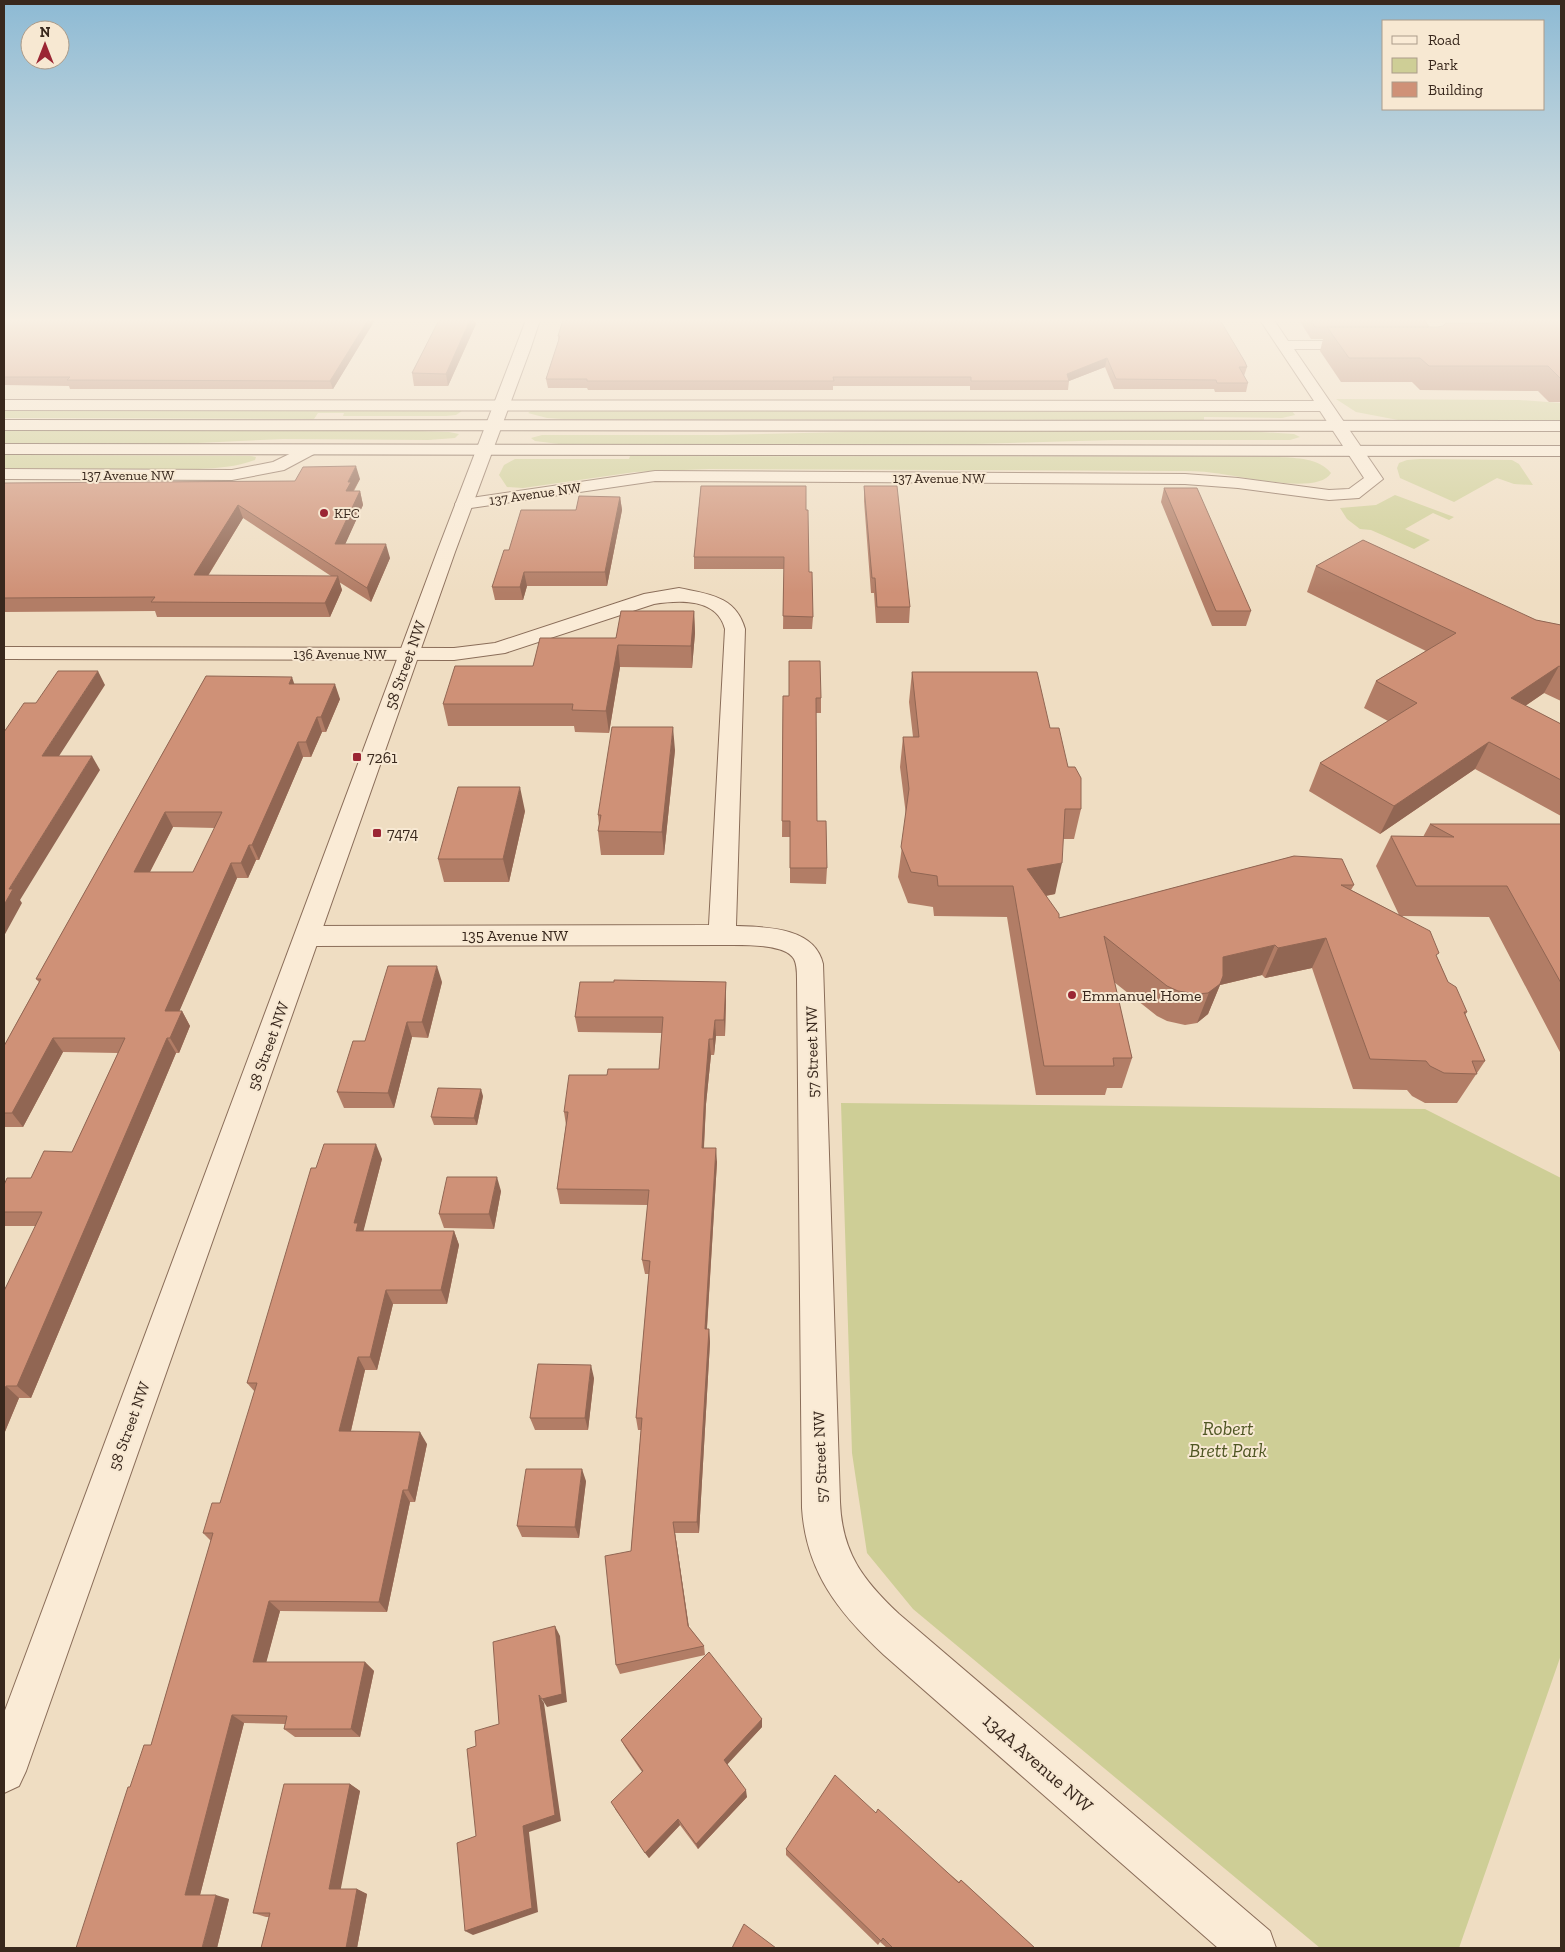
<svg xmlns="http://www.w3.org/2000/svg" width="1565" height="1952" font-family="'Zilla Slab',serif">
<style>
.green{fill:#cece96}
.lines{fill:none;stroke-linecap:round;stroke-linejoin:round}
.minor-casing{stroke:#8a6d59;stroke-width:2}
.tertiary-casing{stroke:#8a6d59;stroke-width:2}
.secondary-casing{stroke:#6c4e3c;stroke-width:2}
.minor{fill:#faebd6;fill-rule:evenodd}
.tertiary{fill:#faebd6;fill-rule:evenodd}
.secondary{fill:#faebd6;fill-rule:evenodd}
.wall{fill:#b27d66;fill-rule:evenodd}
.shaded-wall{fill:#916653}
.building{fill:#cf9177;stroke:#916653;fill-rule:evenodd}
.poi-dot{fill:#9b2634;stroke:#f7e8d2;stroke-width:2}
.labels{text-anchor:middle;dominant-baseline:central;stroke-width:4;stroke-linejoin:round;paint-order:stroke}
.far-street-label{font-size:14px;fill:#39281d;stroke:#f7e8d2}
.far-poi-label{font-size:14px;fill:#39281d;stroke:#f7e8d2;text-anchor:start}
.street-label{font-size:16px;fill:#39281d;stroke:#f7e8d2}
.poi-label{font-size:16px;fill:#39281d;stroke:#f7e8d2;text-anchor:start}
.near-park-label{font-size:19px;font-style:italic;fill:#4f5623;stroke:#f7e8d2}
.near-street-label{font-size:19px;fill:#39281d;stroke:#f7e8d2}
</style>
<rect width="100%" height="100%" fill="#efddc2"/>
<!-- green -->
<path class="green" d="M1336,399l183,1 42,3v18l-163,-1 -42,-8z
M4,410h452l6,1 -6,4 -10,1h-103l1,-3h-26l-4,6 -310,-1z
M532,410l760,1 3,4 -13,3 -78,-1v3l-642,-1 -15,-1 -19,-5z
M4,430h382l63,2 10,2 -4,4 -27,2 -145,-1 -106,5 -173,-1z
M887,431h359l48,3 6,3 -10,3h-174l-142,4h-415l-24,-3 -4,-3 11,-3h177z
M4,455l247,1 5,1 -1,3c-19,7 -37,8 -57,9h-194z
M630,456l649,1c17,1 40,1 52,16 -13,23 -93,2 -117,0 -13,-2 -26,-2 -39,-2l-466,-2 -74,3 -112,16 -16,-1 -8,-12 5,-10 11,-6h114z
M1420,459l92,1 7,4 14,21 -19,-1 -17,-6 -43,24 -54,-24 -3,-10 2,-5 8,-3z
M1395,495l59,22 -5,3 -16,-7 -28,16 25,11 -16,9 -43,-19 -11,-1 -13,-10 -7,-11 36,-3z
M841,1103l584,6 136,69v477l-102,293h-139l-407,-339 -46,-56 -15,-100z"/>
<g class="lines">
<defs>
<path id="minor" d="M1260,320h14l14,21h70l5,1 2,3 -2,3 -5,1h-64l89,130 -24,19 -30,2 -91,-12 -53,-4 -530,-3 -191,28 -6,-1 -3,-4 3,-4 6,-1 191,-28 530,3 53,4 91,12 20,-1 15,-11 -44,-67 -1316,-1v-10l1310,1z
M308,445l6,1 2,4 -2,4 -30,16 -52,10 -228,-1v-10l228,1 41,-8z
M679,588c29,6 57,8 66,41l-9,297c30,1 79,1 87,38l17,538c2,51 23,78 59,112l371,317 6,17h-58l-334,-293c-45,-42 -78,-83 -82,-147l-5,-529c0,-6 0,-14 -3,-20 -9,-16 -55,-14 -72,-14l-414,1 -9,-3 -4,-7 4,-7 9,-3 401,-1 16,-296c-8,-31 -45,-29 -71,-25l-149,49 -51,7 -450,-1v-12l450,1 41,-5 149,-49z"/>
<path id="tertiary" d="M526,320h14l-10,30 -75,202 -429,1219 -7,15 -15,7v-80l433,-1161z"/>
<path id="secondary" d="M4,420l1557,1v10l-1557,-1z
M4,444l1557,2v10l-1557,-2z"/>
</defs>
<!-- minor casing -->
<use href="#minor" class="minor-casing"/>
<!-- tertiary casing -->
<use href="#tertiary" class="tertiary-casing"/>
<!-- secondary casing -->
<use href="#secondary" class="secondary-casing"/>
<!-- minor -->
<use href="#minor" class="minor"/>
<!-- tertiary -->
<use href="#tertiary" class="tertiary"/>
<!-- secondary -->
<use href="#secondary" class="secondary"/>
</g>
<!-- wall -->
<path class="wall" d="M4,320h371l-42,69h-263l-1,-3 -65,-1z
M563,320l684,47 -3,9 4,7 -2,9h-31l-1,-3h-100l-9,-22 -36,14 -1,9h-98v-4h-137v4h-245l-1,-2h-39l-2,-9 12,-37v-6z
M1299,320h125l5,7h9l54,-4 69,-3v82h-12l-11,-11 -118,-1 -8,-8h-71l-21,-31 3,-12h-12z
M476,324l-28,62h-34l-2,-13z
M360,479l-6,12h6l3,14 -18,39 45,14 -19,44 -32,-20 3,8 -12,27h-173l-2,-6 -151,1v-129l291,-2zM243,518l88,58h-123z
M701,486l108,86 4,45 -1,12h-29l1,-60h-90v-12z
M864,486l46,121 -1,16h-33l-2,-30h-3l-7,-92z
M1164,488l87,123 -5,15h-34l-51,-124z
M620,497l2,13 -15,76h-80l-4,14h-28l-3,-13 17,-37 67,-40z
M1316,566l220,54 25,5v76l-17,-8 -19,13 36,18v92l-86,-47 -95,65 -71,-43 11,-28 68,-42 -24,-13 12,-27 50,-30 -119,-59z
M694,611l1,22 -3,35 -72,-1 -11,66 -34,-1 -1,-6h-126l-5,-22 90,-38z
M912,672l138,56 18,39 13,42 -7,30h-11l-8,55 -9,2 13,22 235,-62 60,29 -3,5 48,25 -23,-49 15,-30 32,1 7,-13h131v230l-72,-137 -87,-1 35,41 11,25 19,30 -2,3 20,46 -28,42h-32l-13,-7 -5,-6 -54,-1 -41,-121 -47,10 -3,-3 -42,10 -12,29 -11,9 -12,2 -18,-4 -10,-5 -43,-34 18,76 -10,30h-15l-2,7h-69l-29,-178 -73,-1 -1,-9 -25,-4 -10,-26 8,-62 -6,-48 3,-30h10l-4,-35z
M206,676l89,8 45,15 -14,33h-4l-11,25h-8l-44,103h-3l-8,18h-11l-58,133h3l8,15 -11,27h-3l-145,345h-12l-15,36v-143l32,-65h-32v-41l27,-7 41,-26 46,-99 -55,-1 -40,75h-19v-81l35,-64 -3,-3zM173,827l42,1 -22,44h-43z
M783,696l38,2v15h-5l1,108 10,47 -1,16 -36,-1v-46h-8z
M675,750l-11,105h-63l-3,-24 1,-6 -1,-10z
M525,811l-16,71h-65l-6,-23z
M442,982l-14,56 -16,-1 -18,71h-50l-7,-16 28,-51z
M614,982h112v16l-1,38h-9l-2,19h-3l-5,49 -2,44 13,14 -10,167h2l1,13 -11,191h-24l14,94 15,19 1,9 -85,19 -4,-9 15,-114 10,-121h-3l-2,-12 13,-144h-4l-3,-14 6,-55 -88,-1 -3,-15 9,-64 -2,-13 43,-37 52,-6 3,-36 -84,-1 -3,-15z
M483,1096l-6,29h-43l-3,-8z
M382,1159l-19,72h91l5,14 -12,59h-54l-16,66h-12l-14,61 76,13 -12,58h-5l-23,110 -107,-1 -14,51h99l9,9 -14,66h-65l-11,-8 1,-5 -41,-1 -44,172 29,4 -12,49 -87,-161 21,-42 60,-204 -8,-8 17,-30 35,-111 -8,-9 69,-215z
M501,1191l-7,38 -50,-1 -5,-14z
M594,1378l-6,52h-53l-5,-12z
M586,1481l-7,57 -57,-1 -5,-11z
M762,1727l-35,37 20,33 -49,52 -18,-24 -31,33 -34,-49 27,-37 -17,-25 -4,-7z
M350,1784l10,7 -20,98h17l10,5 -10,54h-96l8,-31h-3l-13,-4z
M876,1813l83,69 2,-2 74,68h-148l-7,-6 -2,3 -92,-90v-6z"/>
<!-- shaded-wall -->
<path class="shaded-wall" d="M368,320h7l-42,69 -3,-8z
M470,320h5l1,4 -28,62 -2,-12z
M1107,358l-2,9 -36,14 -2,-7z
M356,466l4,13 -7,12h-7l2,-9z
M360,491l3,14 -24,53 -4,-14z
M620,497l2,13 -15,76 -2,-14z
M238,505l5,13 -44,72 -5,-15z
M386,544l4,14 -19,44 -4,-14z
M524,572l3,14 -4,14 -3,-13z
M338,576l4,14 -12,27 -5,-14z
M694,611l1,22 -3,35 -1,-22z
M618,645l2,22 -11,66 -3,-22z
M1559,666l-15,27 -48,33 15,-28z
M98,671l7,14 -55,85 -8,-14z
M292,677l5,15 -8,-8z
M335,684l5,15 -14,33 -5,-15z
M317,717l5,15 -11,25 -5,-15z
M673,727l2,23 -11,105 -2,-23z
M298,742l5,15 -44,103 -7,-15z
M1489,742l-14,27 -95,65 14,-28z
M92,756l8,14 -80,130 2,3 -18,33v-31l5,-16z
M520,787l5,24 -16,71 -6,-23z
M165,812l8,15 -31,60 -8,-15z
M249,845l7,15 -8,18 -7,-15z
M231,863l6,15 -64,148 -8,-15z
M1062,863l-7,31 -34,6 6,-31z
M1326,938l-14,30 -47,10 13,-30z
M1275,945l-13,30 -42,10 -12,29 -11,9 26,-66z
M437,966l5,16 -14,56 -6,-16z
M726,982v16l-1,38 -1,-16z
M182,1011l8,15 -11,27 -9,-15z
M715,1020l1,16 -2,19 -1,-16z
M407,1022l5,15 -18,71 -6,-15z
M53,1038l10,14 -40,75 -11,-14z
M167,1038l9,15 -145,345 -14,-12z
M709,1039l2,16 -5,49 -3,58 -1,-14 3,-60z
M481,1089l2,7 -6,29 -3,-7z
M376,1144l6,15 -19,74 -7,-2 -2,-8z
M716,1148l1,14 -11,180 -1,-13z
M497,1177l4,14 -7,38 -5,-15z
M454,1231l5,14 -12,59 -6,-14z
M386,1290l7,14 -16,66 -7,-13z
M709,1329l1,13 -11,191 -2,-11z
M358,1357l7,13 -17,73 -9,-12z
M591,1365l3,13 -6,52 -3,-12z
M6,1386l13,12 -15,36v-43z
M420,1432l7,12 -12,58 -7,-12z
M582,1469l4,12 -7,57 -4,-11z
M403,1490l7,12 -23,110 -8,-10z
M673,1522l2,11 15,103 -2,-10z
M269,1601l11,10 -16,60 -11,-9z
M555,1626l5,10 7,66 -20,5 -5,-8z
M365,1662l9,9 -14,66 -9,-8z
M539,1695l5,8 17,118 -32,11 9,80 -65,23 -8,-4 58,-105z
M232,1715l12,8 -45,176 -14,-4z
M762,1719v8l-37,40 -1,-7z
M350,1784l10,7 -20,102 -11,-4z
M746,1790l1,7 -49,52 -2,-5z
M678,1819l2,6 -31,33 -4,-5z
M357,1889l10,5 -10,54h-11z
M216,1895l13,4 -12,49h-15z"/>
<!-- building -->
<path class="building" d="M4,320h364l-38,61 -263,-1 3,-3h-66z
M439,320h31l-24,54 -34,-1z
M563,320h657l25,42 2,5h-8l9,16h-31l-1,-3 -100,-1 -9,-21 -40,16 2,7h-98v-4h-138l1,4h-247v-2h-41l14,-43h-2z
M1311,320h113l5,7h-114z
M1494,320h67v58h-1l-12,-12h-119l-9,-8h-71l-22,-31h111l5,-1 3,-3h46z
M356,466l-8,16h3l-5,9h14l-25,53h51l-19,44 -129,-83 -44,70 144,1 -13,27 -174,-1 4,-5 -151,1v-115l291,-2 8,-14z
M701,486h105v24h2l1,62h3l1,45 -30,-1 1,-59h-90z
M864,486h33l13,121h-33l-2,-29h-3z
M1164,488h33l54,123h-35z
M579,496l41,1 -15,75h-81l-4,15h-28l12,-37h5l12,-40h55z
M1363,540l173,80 25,5v42l-2,-1 -48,32 50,26v56l-72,-38 -95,64 -74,-43 97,-60 -41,-22 80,-48 -140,-67z
M621,611h73l-3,35 -73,-1 -12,66 -34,-1 1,-6h-130l12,-38h78l7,-28h76z
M789,661h31l1,37h-5l1,123h9l1,47h-37v-47h-8l1,-125h6z
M58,671h40l-56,85h50l-83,133h4l-9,16v-173l20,-29h12z
M912,672h125l13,56h9l9,39h7l6,11v31h-16l-3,54 -35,6 32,45v4l235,-62 48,3 12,26h-13l89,46 9,22 -3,2 12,27 8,5 11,25h-3l21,49h-13l5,13 -33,-1 -14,-7 -4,-5 -56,-2 -44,-121 -48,10 -3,-3 -52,12v19l-3,8 -12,9 -11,1 -19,-3 -11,-5 -63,-50 28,122h-19l1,8h-70l-31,-180h-75l-1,-10 -26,-4 -10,-25 8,-58 -6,-52h16z
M206,676l86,1 -3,7h46l-14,33h-4l-11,25h-8l-46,103h-3l-8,18h-10l-66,148h17l-12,27h-3l-150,348h-11l-2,5v-100l38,-79h-38v-27l3,-7h24l13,-27 28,1 53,-114h-72l-41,75h-8v-67l37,-67h-5zM165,812h57l-29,60h-59z
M612,727h61l-11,105 -64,-1 3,-16h-3z
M458,787h62l-17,72h-65z
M1430,824h131v159l-54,-97h-91l-25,-50 63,1z
M388,966h49l-15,56h-15l-19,71 -51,-1 16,-51h12z
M614,980l112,2 -2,38h-9l-2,19h-4l-4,49 -3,60h14l-11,181h4l-12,193h-24l15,104 16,20 -88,19 -11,-109 26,-5 11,-133h-6l14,-157 -8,-1 7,-70 -92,-1 11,-77h-4l5,-37h38l1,-6h51l4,-52h-88l5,-35h34z
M438,1088l43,1 -7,29 -43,-1z
M324,1144h52l-22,79h4l-2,8h98l-13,59h-55l-16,67h-12l-19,74 81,1 -12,58h-5l-24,112 -110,-1 -16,61h112l-14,67h-67l3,-13 -55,-1 -47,180h31l-14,53h-126l52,-161h2l14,-42h7l62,-212h-10l9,-30h8l37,-120h-10l64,-215h5z
M447,1177h50l-8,37h-50z
M538,1364l53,1 -6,53h-55z
M526,1469h56l-7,58 -58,-1z
M555,1626l7,68 -20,5 -3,-4 16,120 -32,11 9,82 -67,23 -8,-88 19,-7 -9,-87 9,-3 -1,-15 24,-7 -6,-82z
M709,1652l53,67 -38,41 22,30 -50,54 -18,-25 -33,34 -34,-51 32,-31 -22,-31z
M835,1775l41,38 2,-4 81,74 2,-3 74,68h-142l-10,-10 -2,3 -95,-92z
M284,1784h66l-21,105h28l-11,59h-85l9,-35h-17z
M744,1924l32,24h-44z"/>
<!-- sky -->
<linearGradient id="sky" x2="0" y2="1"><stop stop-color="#8dbad4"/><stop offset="0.54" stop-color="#f8f0e4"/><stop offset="1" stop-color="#f8f0e4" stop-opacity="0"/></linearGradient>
<rect width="1565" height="593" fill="url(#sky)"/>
<!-- markers -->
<g class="poi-dot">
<circle cx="324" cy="513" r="5"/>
<rect x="352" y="752" width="10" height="10" rx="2.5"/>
<rect x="372" y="828" width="10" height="10" rx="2.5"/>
<circle cx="1072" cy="995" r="5"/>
</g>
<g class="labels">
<!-- far-street labels -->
<g class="far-street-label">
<text x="128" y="475">137 Avenue NW</text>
<text x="939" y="478">137 Avenue NW</text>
<text transform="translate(535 494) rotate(-8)">137 Avenue NW</text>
<text x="340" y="654">136 Avenue NW</text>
</g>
<!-- far-poi labels -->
<g class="far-poi-label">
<text x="334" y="513">KFC</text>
</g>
<!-- street labels -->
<g class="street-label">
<text transform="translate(405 665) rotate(-70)">58 Street NW</text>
<text x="515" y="935">135 Avenue NW</text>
<text transform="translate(268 1046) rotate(-70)">58 Street NW</text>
<text transform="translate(812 1052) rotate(-91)">57 Street NW</text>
<text transform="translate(129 1426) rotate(-70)">58 Street NW</text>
<text transform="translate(820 1457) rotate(-92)">57 Street NW</text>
</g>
<!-- poi labels -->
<g class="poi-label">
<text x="367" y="757">7261</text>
<text x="387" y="833">7474</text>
<text x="1082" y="995">Emmanuel Home</text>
</g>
<!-- near-park labels -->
<g class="near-park-label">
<text x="1228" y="1428">Robert<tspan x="1228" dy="22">Brett Park</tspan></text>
</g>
<!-- near-street labels -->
<g class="near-street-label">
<text transform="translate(1038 1763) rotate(41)">134A Avenue NW</text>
</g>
</g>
<!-- border -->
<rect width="1565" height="1952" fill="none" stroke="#39281d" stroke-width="10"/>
<!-- legend -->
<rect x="1382" y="20" width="162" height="90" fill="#f7e8d2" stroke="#ab9b8a"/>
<rect x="1392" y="36" width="25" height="8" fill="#faebd6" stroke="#ab9b8a"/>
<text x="1428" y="45" font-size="15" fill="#39281d">Road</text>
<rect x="1392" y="58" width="25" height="15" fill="#cece96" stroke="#ab9b8a"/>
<text x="1428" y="70" font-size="15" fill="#39281d">Park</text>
<rect x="1392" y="82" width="25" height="15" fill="#cf9177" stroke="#ab9b8a"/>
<text x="1428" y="95" font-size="15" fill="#39281d">Building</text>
<!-- north arrow -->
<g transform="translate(45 45)"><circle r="24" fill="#f7e8d2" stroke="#ab9b8a"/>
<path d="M0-4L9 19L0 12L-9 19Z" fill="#9b2634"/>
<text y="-8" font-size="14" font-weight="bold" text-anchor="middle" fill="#39281d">N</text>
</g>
</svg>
